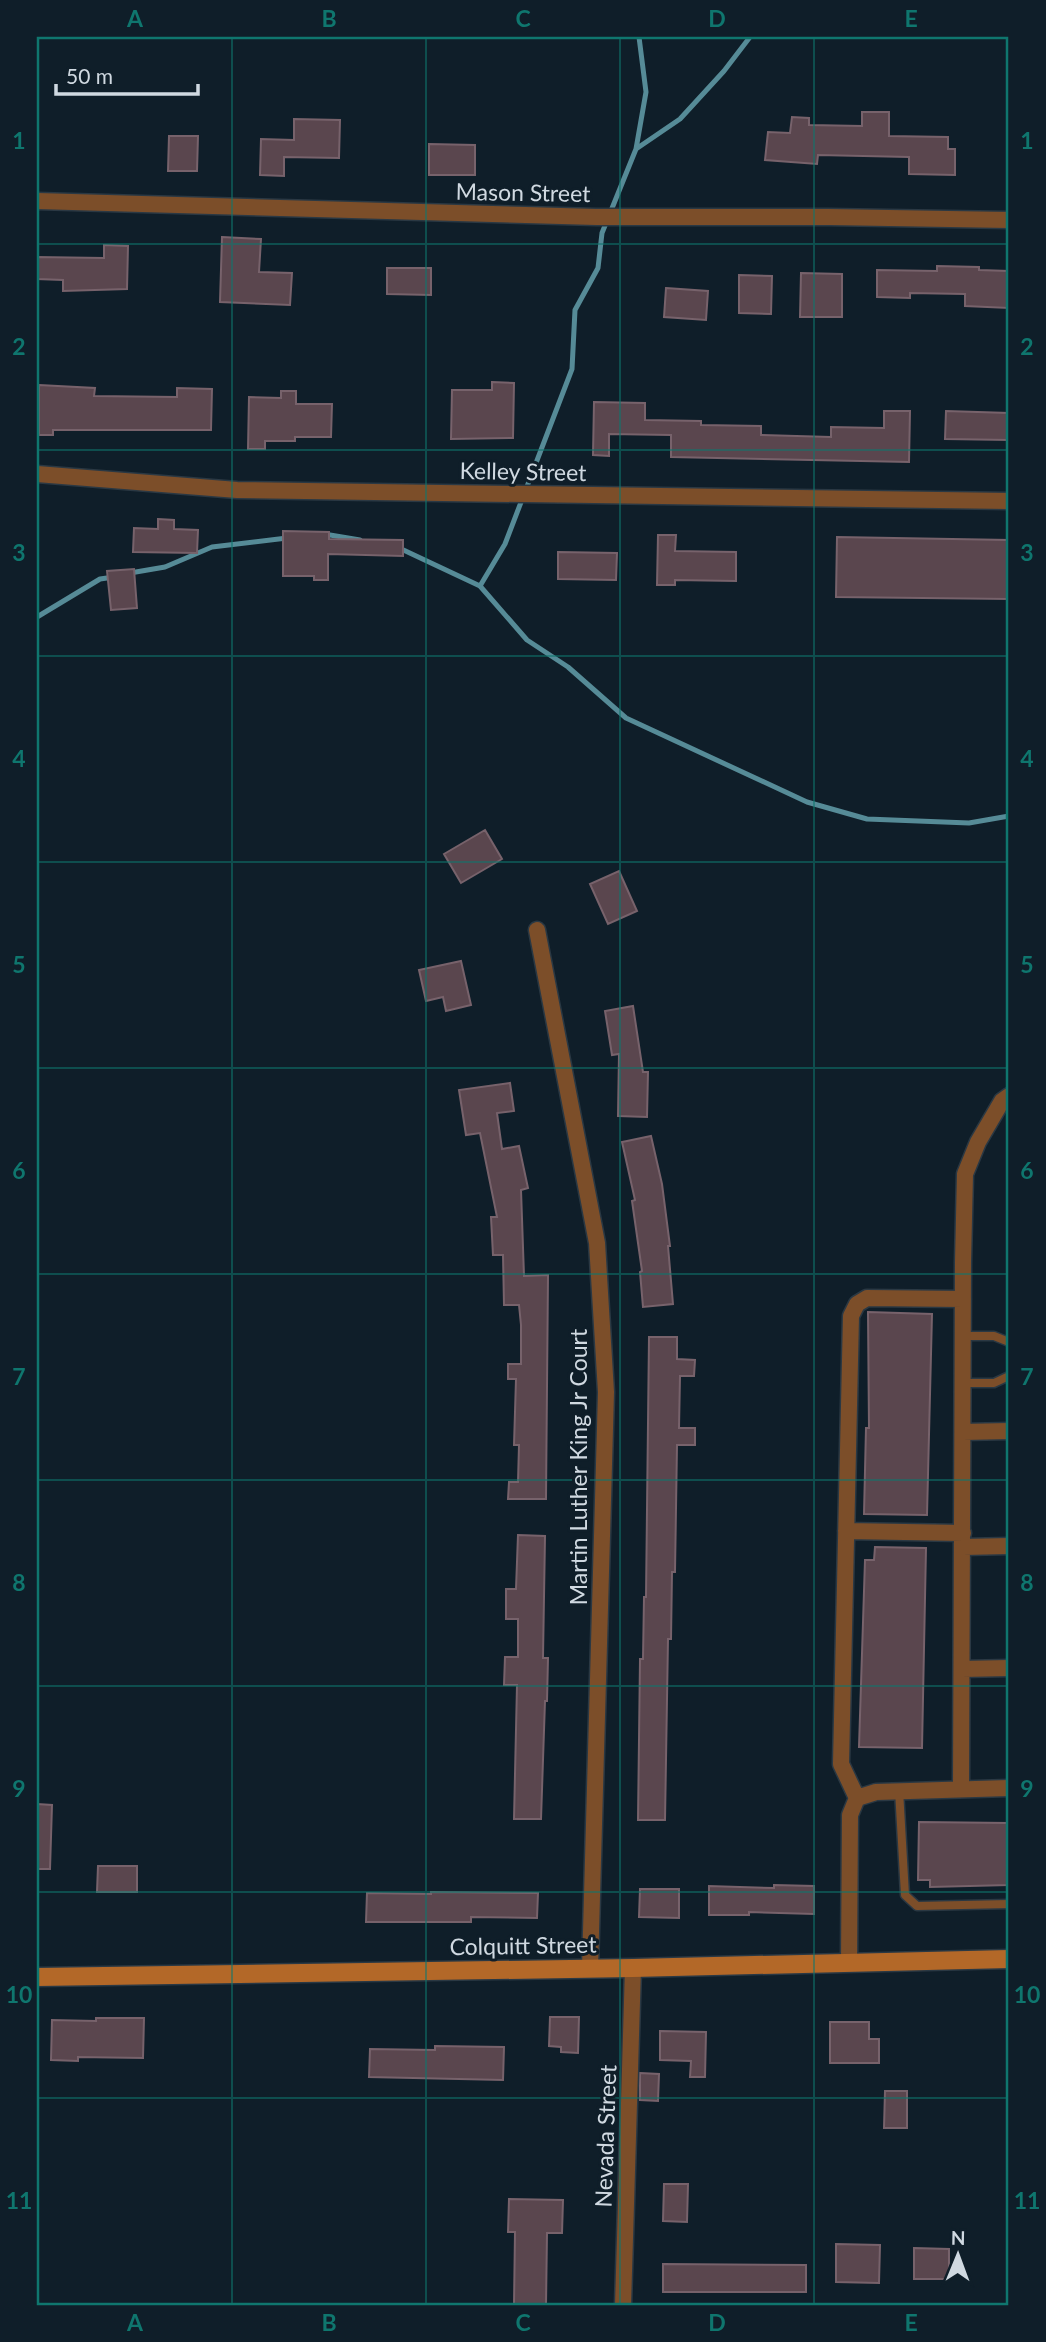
<svg xmlns="http://www.w3.org/2000/svg" width="1046" height="2342" font-family="Lato,sans-serif">
<style>
.lines{fill:none;stroke-linecap:round;stroke-linejoin:round}
.stream{stroke:#568b97;stroke-width:5}
.building{fill:#5a464e;stroke:#77626b;stroke-width:2}
.lane-casing{stroke:#2a3843;stroke-width:11}
.street-casing{stroke:#2a3843;stroke-width:19}
.secondary-casing{stroke:#2a3843;stroke-width:21}
.lane{stroke:#7c4e29;stroke-width:8}
.street{stroke:#7c4e29;stroke-width:16}
.secondary{stroke:#b36828;stroke-width:18}
.grid{fill:none;stroke:#0f766e;stroke-width:2;stroke-opacity:0.55}
.labels{text-anchor:middle;dominant-baseline:central;stroke-width:6;stroke-linejoin:round;paint-order:stroke}
.street-label{font-size:23px;fill:#d0d9e1;stroke:#0f1e29}
.neatline{fill:none;stroke:#0f766e;stroke-width:2.5}
.grid-label{font-size:23px;text-anchor:middle;font-weight:bold;fill:#0f766e}
</style>
<rect width="100%" height="100%" fill="#0f1e29"/>
<g class="lines">
<!-- stream -->
<path class="stream" d="M636,149l44,-30 44,-48 26,-34
M324,534l36,6
M397,547l83,39 47,54 41,27 58,51 181,84 60,17 102,4 40,-7
M130,573l35,-6 47,-20 75,-9
M480,586l25,-42 67,-175 3,-59 23,-42 4,-35 34,-84 10,-57 -7,-55
M37,617l63,-38 14,-2"/>
</g>
<!-- building -->
<path class="building" d="M862,112h27v24l59,1v12h7v26l-46,-1v-17l-91,-2 -1,9 -52,-4 3,-28 22,1 2,-16 17,1v7l53,1z
M294,119l46,1 -1,38 -55,-1v19l-24,-1 1,-36 33,1z
M169,136h29l-1,35h-29z
M429,144l46,1v30h-46z
M222,237l39,2 -2,33 33,1 -2,32 -70,-3z
M104,245l24,1 -1,43 -64,2v-11l-26,-1v-22l67,1z
M937,266l42,1v3l30,1v37l-44,-2v-12l-55,-1v5l-33,-1v-27l60,1z
M387,268h44v27l-44,-1z
M801,273l41,1v43h-42z
M739,275l33,1 -1,38 -32,-1z
M666,288l42,3 -2,29 -42,-3z
M492,382l22,1 -1,55 -62,1 1,-49h40z
M39,385l56,3 -1,8 83,1v-9l35,1 -1,41h-158v5h-14z
M281,391h15v13h36l-1,33h-36v4h-30v8h-17l1,-52 32,1z
M594,402l51,1v17l56,1v4l60,1v9l70,2v-10l53,1v-17h26l-1,51 -238,-5v-22l-62,-1v22l-16,-1z
M946,411l63,2v27l-64,-1z
M158,519l16,1v9l24,1 -1,23 -64,-1 1,-24 24,1z
M283,531l46,1v7l74,1v16l-75,-2v26h-14v-4h-31z
M658,535h18l-1,16 61,1v29l-61,-1v5h-18z
M837,537l172,3v59l-173,-2z
M558,552l59,1 -1,27 -58,-1z
M134,569l3,39 -26,2 -4,-39z
M485,830l17,29 -41,24 -17,-29z
M619,871l18,40 -29,13 -18,-40z
M461,961l10,44 -25,6 -3,-14 -17,4 -7,-31z
M633,1006l10,66h5l-1,45 -29,-1 1,-62 -7,1 -7,-44z
M510,1083l4,28 -17,2 5,36 17,-3 9,42 -7,2 3,86 24,-1 -2,224h-38l1,-17h9l1,-37h-5l2,-66h-8v-15h13v-39l-2,-20h-15l-1,-50h-10l-2,-38h6l-17,-84 -14,2 -7,-45z
M651,1136l11,48 8,62h-2l5,58 -30,3 -3,-35 2,-1 -10,-70 3,-1 -13,-58z
M868,1312l64,2 -5,201 -63,-1 2,-86h3z
M649,1337h28v22l18,1 -1,16h-14l-1,52h16v17h-18l-2,127h-3l-1,67h-3l-3,181h-27l2,-161h3l1,-62h2z
M518,1535l27,1 -2,122h5l-1,43h-2l-4,118h-27l3,-134h-13l1,-28h13v-38h-12v-30h10z
M875,1547l51,1 -4,200 -63,-1 6,-187h9z
M37,1804l15,1 -2,64h-13z
M919,1822l90,1v62l-79,2v-7h-12z
M98,1866h39v26h-40z
M774,1885l40,1v28l-65,-2v3h-40v-29l65,2z
M640,1889h39v29l-40,-1z
M431,1892l107,1 -1,25 -66,-1v5h-105l1,-29 64,1z
M550,2017h29l-1,36 -17,-1v-5l-12,-1z
M96,2018h48l-1,40 -65,-1v4l-27,-1 1,-40 44,1z
M830,2022h39v17h10v24h-49z
M660,2031l46,1 -1,45h-15l1,-16 -31,-1z
M435,2046l69,1 -1,33 -134,-3 1,-28 65,1z
M640,2073l19,1 -1,27 -18,-1z
M885,2091h22v37h-23z
M664,2184h24l-1,38 -24,-1z
M509,2199l54,1 -1,33h-15l-1,72h-32l1,-73h-7z
M836,2244l44,1 -1,38 -43,-1z
M914,2248l35,1v30h-35z
M663,2264l143,1v27h-143z"/>
<g class="lines">
<defs>
<path id="lane" d="M963,1336h31l15,6
M963,1383h31l15,-7
M899,1790l6,105 12,11 92,-2"/>
<path id="street" d="M37,201l559,16h233l180,3
M37,474l200,16 772,11
M537,930l60,313 9,149 -16,576
M963,1432l46,-1
M846,1531l117,2
M963,1547l46,-1
M962,1669l47,-1
M961,1789l2,-527 2,-88 13,-32 24,-41 7,-5
M857,1798l-16,-34 10,-448 6,-12 10,-6 96,1
M849,1963l1,-148 7,-17 19,-6 133,-4
M623,2305l10,-337"/>
<path id="secondary" d="M37,1977l596,-9 376,-9"/>
</defs>
<!-- lane casing -->
<use href="#lane" class="lane-casing"/>
<!-- street casing -->
<use href="#street" class="street-casing"/>
<!-- secondary casing -->
<use href="#secondary" class="secondary-casing"/>
<!-- lane -->
<use href="#lane" class="lane"/>
<!-- street -->
<use href="#street" class="street"/>
<!-- secondary -->
<use href="#secondary" class="secondary"/>
</g>
<!-- grid -->
<path class="grid" d="M232,37v2268M426,37v2268M620,37v2268M814,37v2268M37,244h972M37,450h972M37,656h972M37,862h972M37,1068h972M37,1274h972M37,1480h972M37,1686h972M37,1892h972M37,2098h972"/>
<g class="labels">
<!-- street labels -->
<g class="street-label">
<text transform="translate(523 192) rotate(1)">Mason Street</text>
<text transform="translate(523 471) rotate(1)">Kelley Street</text>
<text transform="translate(578 1467) rotate(-90)">Martin Luther King Jr Court</text>
<text transform="translate(523 1945) rotate(-1)">Colquitt Street</text>
<text transform="translate(605 2136) rotate(-88)">Nevada Street</text>
</g>
</g>
<!-- border -->
<rect width="1046" height="2342" fill="none" stroke="#0f1e29" stroke-width="77"/>
<!-- north arrow -->
<g transform="translate(958 2255) rotate(1)" stroke="#0f1e29" stroke-width="5" paint-order="stroke">
<path d="M0-5L12 26L0 18L-12 26Z" fill="#d0d9e1"/>
<text y="-10" font-size="19" font-weight="bold" text-anchor="middle" fill="#d0d9e1">N</text>
</g>
<!-- scale -->
<path d="M56 84v10h142v-10" fill="none" stroke="#d0d9e1" stroke-width="3.5"/>
<text x="66" y="84" font-size="21" fill="#d0d9e1" stroke="#0f1e29" stroke-width="5" paint-order="stroke">50 m</text>
<rect x="38" y="38" width="969" height="2266" class="neatline"/>
<g class="grid-label">
<text x="135" y="27">A</text>
<text x="329" y="27">B</text>
<text x="523" y="27">C</text>
<text x="717" y="27">D</text>
<text x="911" y="27">E</text>
<text x="19" y="149">1</text>
<text x="1027" y="149">1</text>
<text x="19" y="355">2</text>
<text x="1027" y="355">2</text>
<text x="19" y="561">3</text>
<text x="1027" y="561">3</text>
<text x="19" y="767">4</text>
<text x="1027" y="767">4</text>
<text x="19" y="973">5</text>
<text x="1027" y="973">5</text>
<text x="19" y="1179">6</text>
<text x="1027" y="1179">6</text>
<text x="19" y="1385">7</text>
<text x="1027" y="1385">7</text>
<text x="19" y="1591">8</text>
<text x="1027" y="1591">8</text>
<text x="19" y="1797">9</text>
<text x="1027" y="1797">9</text>
<text x="19" y="2003">10</text>
<text x="1027" y="2003">10</text>
<text x="19" y="2209">11</text>
<text x="1027" y="2209">11</text>
<text x="135" y="2331">A</text>
<text x="329" y="2331">B</text>
<text x="523" y="2331">C</text>
<text x="717" y="2331">D</text>
<text x="911" y="2331">E</text>
</g>
</svg>
